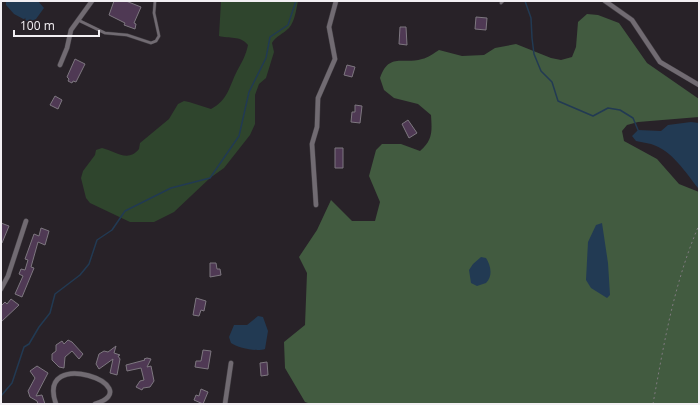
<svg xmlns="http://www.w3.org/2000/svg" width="700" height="405" font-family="'Open Sans',sans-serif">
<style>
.green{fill:#2f452d}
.forest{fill:#425b40}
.water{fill:#223a53}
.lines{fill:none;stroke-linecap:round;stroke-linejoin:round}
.stream{stroke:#223a53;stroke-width:1.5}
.building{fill:#4f3954;stroke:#7d777f}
.lane-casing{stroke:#423e43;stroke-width:3.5}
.street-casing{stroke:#423e43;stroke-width:5.5}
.path{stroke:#7f7a7f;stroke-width:1;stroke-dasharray:2 3;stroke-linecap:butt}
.lane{stroke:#716b72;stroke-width:2.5}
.street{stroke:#716b72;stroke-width:4.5}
</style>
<rect width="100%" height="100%" fill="#282228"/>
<!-- green -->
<path class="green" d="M221,1h77c-2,9 -3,20 -9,27 -6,6 -13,8 -17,15l2,9 -8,26 -7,6 -4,11v29l-5,11 -26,33 -14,10 -36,34 -20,10h-24l-40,-19 -4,-5 -5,-20 2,-7 12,-16 1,-5 6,-2c13,3 26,15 37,1l1,-6 29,-24 9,-15 6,-3 5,1 22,7c17,-9 18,-22 26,-38 5,-9 9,-16 11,-26 -8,-10 -19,-6 -29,-9z"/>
<!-- forest -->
<path class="forest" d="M587,14l11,1 21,8 28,40 52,36v18l-61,5 -11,3 -5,6 2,10 33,18 22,25 20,8v212h-388l-6,-2 -20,-34 -1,-26 21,-17 2,-52 -8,-16 18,-27 14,-30 21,21h23l5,-19 -11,-26 7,-26 6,-6h19l19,7c13,-11 12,-20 11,-36l-13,-11 -24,-6 -10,-8 -4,-12c9,-26 23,-13 42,-19 6,-1 12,-6 17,-9l23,6 22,-1 11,-7 21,-4 35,14 10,2 11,-3 4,-10 2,-25z"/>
<!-- water -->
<path class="water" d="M6,1h32l6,7 -8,11 -7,3 -15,-8 -8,-9z
M691,122l8,1 -1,65c-13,-16 -25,-37 -47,-44 -5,-1 -10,-2 -15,-3l-4,-5 6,-6 23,1 7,-6z
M602,223l6,40 2,32 -3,3 -16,-10 -5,-8 2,-38 8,-17z
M481,257l5,1c5,8 7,18 0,25l-9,3 -6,-3 -2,-13 4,-6z
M258,316l5,1 5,14 -3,18c-8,3 -27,-1 -34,-6l-2,-6 5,-12h13z"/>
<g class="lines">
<!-- stream -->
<path class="stream" d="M525,1l6,17 1,20 2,16 7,17 11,11 6,19 35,15 15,-8 12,2 13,8 5,12
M1,396l11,-13 12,-36 5,-3 10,-17 11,-14 5,-19 25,-19 9,-11 8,-24 15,-10 13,-19 46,-23 39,-10 29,-42 10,-44 17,-34 4,-21 18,-12 8,-24"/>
</g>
<!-- building -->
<path class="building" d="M114,1h12l15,6 -7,16 2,1 -1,5 -11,-4 1,-2 -16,-8z
M476,17l11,1 -1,12 -11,-1z
M400,27h6l1,18 -8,-1z
M75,59l10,5 -9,18 -3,-1 -1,2 -4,-2 1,-2 -2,-2z
M347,65l8,2 -3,10 -8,-2z
M55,96l7,4 -4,9 -8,-4z
M355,105l7,1 -2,17 -9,-1 1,-10h3z
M408,120l9,13 -8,5 -7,-14z
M335,148h8v20h-8z
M1,223l8,3 -7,17h-1z
M41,228l8,3 -4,14 -7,-3 -7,25 3,1 -12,29 -7,-3 8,-18 -4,-2 2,-5 4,1 3,-10 -3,-1 9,-25 5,2z
M210,263h6l1,6h3l1,6 -11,2z
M196,298l10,3 -2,10 -3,-1 -2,6 -6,-1z
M11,299l8,6 -18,17v-16l4,-4 2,2z
M68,340l4,2 11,12 -4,5 -7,-8 -7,6 -1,11 -5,-1 -7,-7v-6l4,-3v-6l6,-4 2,3z
M116,346l-2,7 6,2 -2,1 2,3 -3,16 -7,-2 3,-14 -14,10 -3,-5 3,-10 5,-3 4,1z
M203,350l8,1 -3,18 -13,-2 1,-6h5z
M147,358l4,1 -4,8 4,-1 3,15 -4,6 -7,1 -1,2 -6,-3 4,-6 4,-1 -3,-12 -14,3 -1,-6 19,-5 -1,-1z
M267,362l1,13 -7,1 -1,-13z
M37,366l11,7 -12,23 6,-1 3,9h-7l-1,-3 -7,-4 -2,-6 7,-13 -5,-7z
M201,389l7,3 -5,12 -9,-4 2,-5 3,1z"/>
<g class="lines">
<defs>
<path id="lane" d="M501,3l2,-2
M78,20l27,13 22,2 24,8 5,-2 3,-5 -5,-23 1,-12"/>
<path id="street" d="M605,1l27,19 28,42 39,23
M60,65l7,-17 4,-18 21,-29
M316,205l-4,-61 5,-17 1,-29 17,-39 -6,-32 7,-26
M1,289l7,-13 18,-55
M56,404c-21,-59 94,-17 39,0
M225,404l6,-41"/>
</defs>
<!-- lane casing -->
<use href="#lane" class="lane-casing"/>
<!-- street casing -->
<use href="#street" class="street-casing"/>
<!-- path -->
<path class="path" d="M653,404c11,-61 21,-121 46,-179"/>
<!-- lane -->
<use href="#lane" class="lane"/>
<!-- street -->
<use href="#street" class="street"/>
</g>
<!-- border -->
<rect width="700" height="405" fill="none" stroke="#f2eff3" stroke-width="4"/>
<!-- scale -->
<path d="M14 30v6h85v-6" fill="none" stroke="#f2eff3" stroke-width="2"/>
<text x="20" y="30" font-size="12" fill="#f2eff3" stroke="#282228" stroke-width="3" paint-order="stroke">100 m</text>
</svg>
